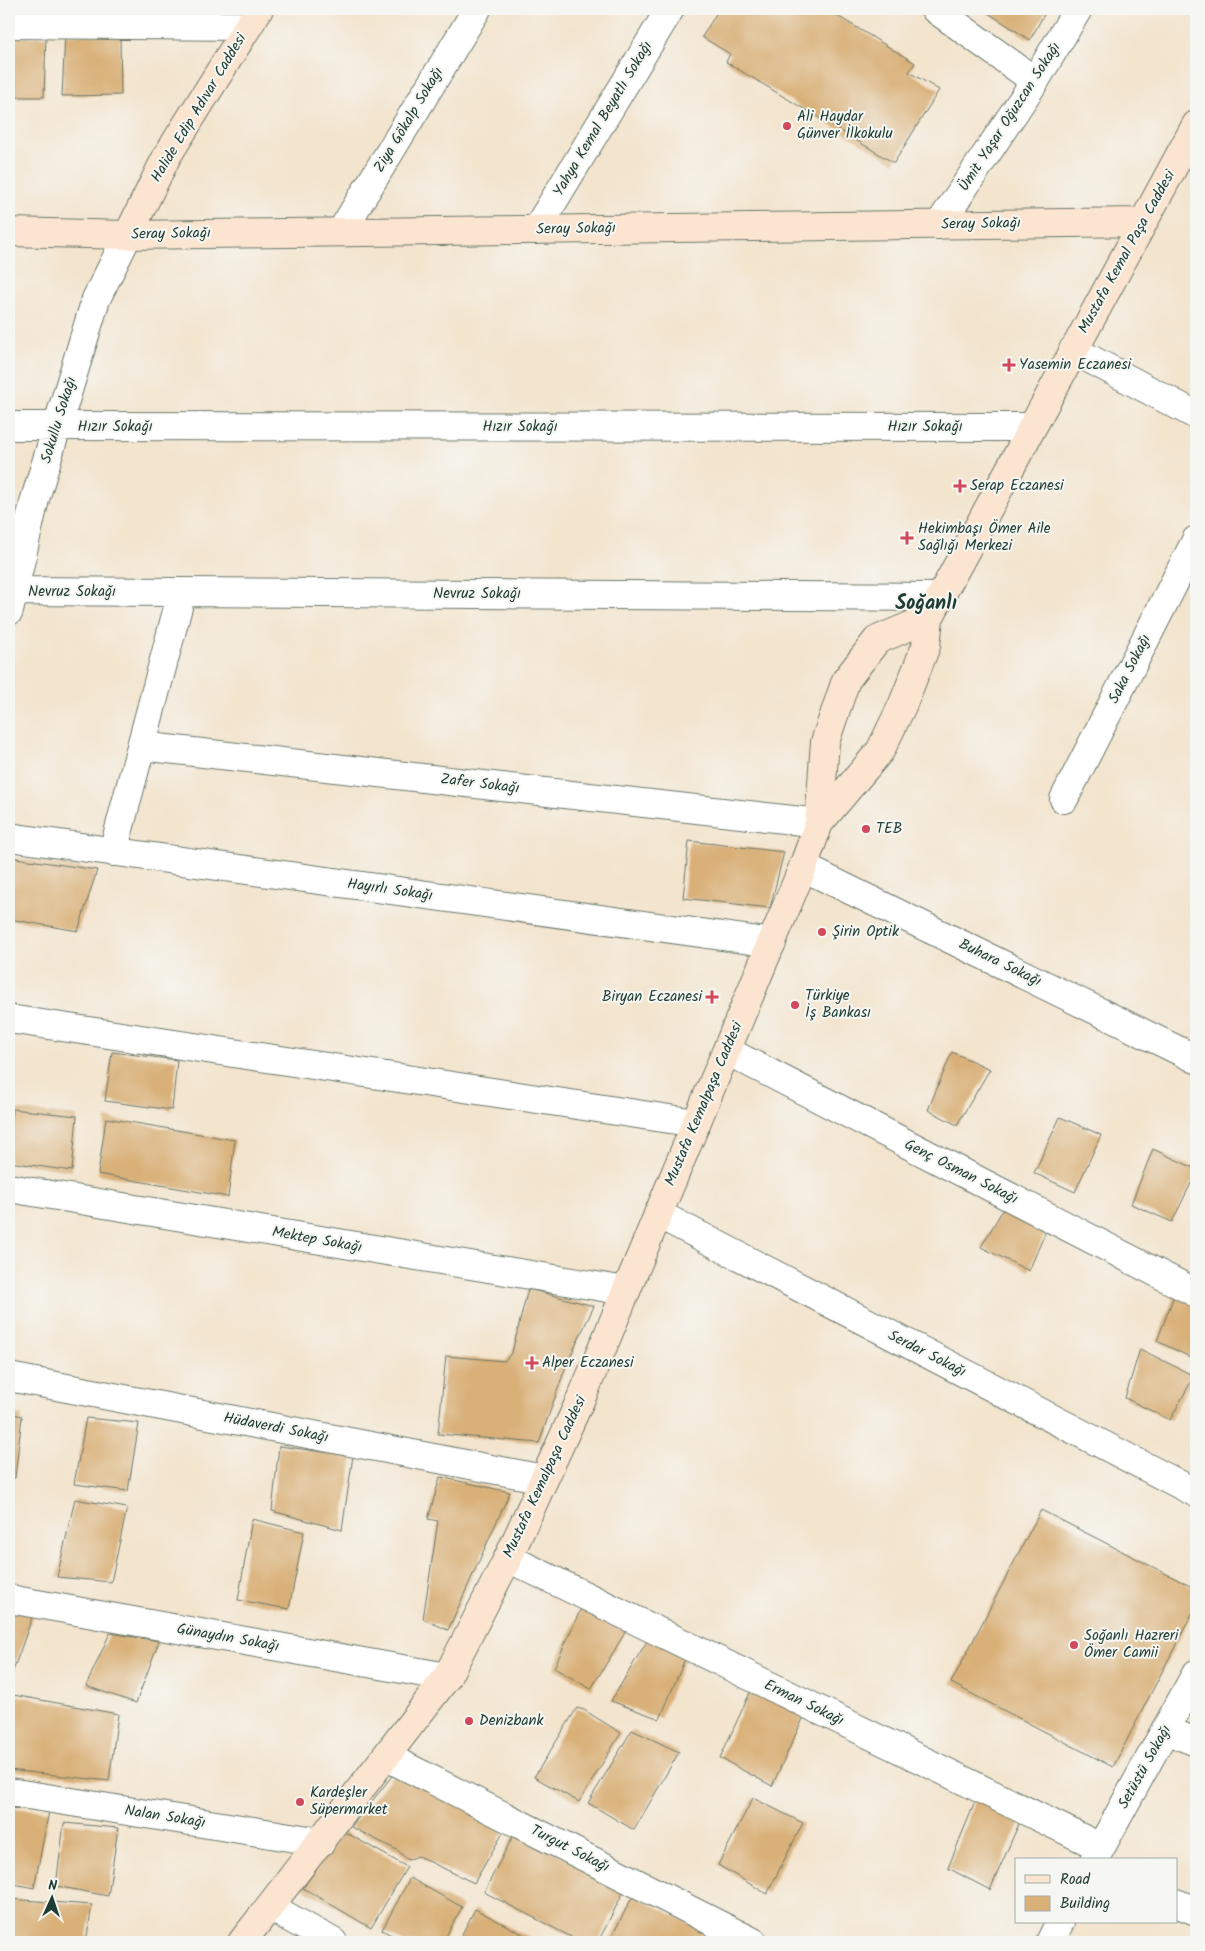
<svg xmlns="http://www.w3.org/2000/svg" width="1205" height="1951" font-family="Kalam,sans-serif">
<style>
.building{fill:#d9b078}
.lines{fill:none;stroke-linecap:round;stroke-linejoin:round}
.street-casing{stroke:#69776a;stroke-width:30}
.secondary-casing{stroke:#69776a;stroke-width:30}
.street{stroke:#fff;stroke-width:28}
.secondary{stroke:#fce5d0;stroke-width:28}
.poi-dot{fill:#d1495b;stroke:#f6f6f2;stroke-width:2}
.labels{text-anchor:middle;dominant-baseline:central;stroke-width:4;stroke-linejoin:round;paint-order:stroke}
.street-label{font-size:15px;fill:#1f3d34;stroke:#f6f6f2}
.poi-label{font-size:15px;fill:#1f3d34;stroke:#f6f6f2;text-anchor:start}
.district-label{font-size:20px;font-weight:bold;fill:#1f3d34;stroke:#f6f6f2}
</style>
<rect width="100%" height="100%" fill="#f6f6f2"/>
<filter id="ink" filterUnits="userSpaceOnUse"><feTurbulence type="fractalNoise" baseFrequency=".02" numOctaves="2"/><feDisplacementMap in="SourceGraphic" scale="10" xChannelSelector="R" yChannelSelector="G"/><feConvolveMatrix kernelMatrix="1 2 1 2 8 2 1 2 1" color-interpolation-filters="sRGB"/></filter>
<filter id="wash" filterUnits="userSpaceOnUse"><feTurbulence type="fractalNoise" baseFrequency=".0096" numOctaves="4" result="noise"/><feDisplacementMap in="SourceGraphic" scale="20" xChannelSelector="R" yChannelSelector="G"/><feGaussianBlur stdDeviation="1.12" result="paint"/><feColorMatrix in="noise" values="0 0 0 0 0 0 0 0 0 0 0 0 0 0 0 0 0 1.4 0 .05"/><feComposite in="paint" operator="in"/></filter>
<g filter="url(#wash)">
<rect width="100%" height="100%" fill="#f3e4cd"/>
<g id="blocks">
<!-- building -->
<path class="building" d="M719,9h107l89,54 -6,9 30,18 -45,73 -168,-101 4,-8 -28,-17z
M982,9h65l-17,31z
M65,35h55l1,60 -59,1z
M9,37h37l-2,60h-35z
M689,841l95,11 -14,56 -87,-10z
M9,857l88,13 -19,61 -69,-12z
M112,1052l65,8 -5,50 -67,-9z
M952,1052l38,17 -33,56 -29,-15z
M12,1109l65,7 -5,55 -63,-9v-27z
M1060,1117l41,18 -26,57 -41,-19z
M106,1118l129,22 -7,57 -130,-23z
M1153,1149l43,20v4l-24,49 -41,-18z
M1005,1206l43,20 -19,45 -48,-24z
M528,1289l66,17 -28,60 -27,77 -101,-9 8,-78 59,5 7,-9z
M1175,1293l21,10v57l-39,-19z
M1140,1349l54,27 -24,44 -45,-22z
M9,1413l13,3 -7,62 -6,-1z
M86,1418l53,5 -11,68 -54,-7z
M279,1446l74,10 -11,74 -70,-19z
M440,1477l70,15 -62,138 -25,-11 15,-98 -10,-2z
M75,1499l52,9 -16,74 -54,-5z
M1041,1510l155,79v17l-83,161 -162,-84z
M252,1519l52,13 -15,77 -51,-9z
M9,1604h28l-28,78z
M583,1604l46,22 -38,63 -37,-21z
M110,1633l49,8 -23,62 -50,-17z
M650,1636l37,18 -27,65 -49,-18z
M753,1686l53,26 -34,74 -52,-28z
M13,1695l105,19 -9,67 -100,-11v-36z
M577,1708l7,2 37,23 -42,69 -45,-25z
M632,1730l47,22 -45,78 -46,-27z
M397,1770l114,49 -37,64 -56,-27 -10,4 -11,-10 -46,-23z
M977,1797l48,13 -35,80 -42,-22z
M753,1798l50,25 -36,71 -49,-29z
M9,1808l40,3 -15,77 -25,-5z
M64,1823l54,5 -10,68 -52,-10z
M343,1831l64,36 -36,61 -68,-40z
M515,1832l110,57 -27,53h-17l-97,-50z
M410,1878l52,29 -19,35h-39l-22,-12z
M633,1895l94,47h-118z
M9,1899l83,6 -6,37h-77z
M475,1909l53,28 10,5h-80z"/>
</g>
</g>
<g filter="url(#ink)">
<use href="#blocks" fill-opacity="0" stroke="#69776a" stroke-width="1"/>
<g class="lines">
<defs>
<path id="street" d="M935,9l100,72
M9,24l239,2
M939,225l96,-144 43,-72
M536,230l134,-221
M341,232l136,-223
M1073,350l123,65
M9,426l1022,1
M13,591l927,6
M9,611l26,-112 61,-200 32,-64
M141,746l678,77
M1064,799l132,-259
M9,837l763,106
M113,852l69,-260
M803,867l393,192
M9,1019l687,104
M727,1051l469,242
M9,1188l617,103
M658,1214l538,279
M9,1377l535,102
M508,1558l592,289
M9,1599l438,78
M1165,1730l31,12
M387,1757l366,185
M9,1792l312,50
M1094,1860l102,-186
M1176,1903l20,8
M270,1907l63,35
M1050,1942l10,-20"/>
<path id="secondary" d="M9,232l119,3 1015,-13
M128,235l39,-79 92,-147
M819,823l61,-72 22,-45 24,-60 3,-28 267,-493
M242,1942l205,-265 61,-119 76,-166 219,-525 16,-44 6,-81 21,-62 31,-40 52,-22"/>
</defs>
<!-- street casing -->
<use href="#street" class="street-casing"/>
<!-- secondary casing -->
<use href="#secondary" class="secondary-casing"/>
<!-- street -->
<use href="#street" class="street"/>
<!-- secondary -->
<use href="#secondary" class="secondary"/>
</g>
</g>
<!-- markers -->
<g class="poi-dot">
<circle cx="787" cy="126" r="5"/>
<path d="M1006.5 357.5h5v5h5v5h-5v5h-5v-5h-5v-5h5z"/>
<path d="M957.5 478.5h5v5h5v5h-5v5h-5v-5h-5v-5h5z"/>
<path d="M904.5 530.5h5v5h5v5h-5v5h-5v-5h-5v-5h5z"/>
<circle cx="866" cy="829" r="5"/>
<circle cx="822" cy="932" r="5"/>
<path d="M709.5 989.5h5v5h5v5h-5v5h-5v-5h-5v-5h5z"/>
<circle cx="795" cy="1005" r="5"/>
<path d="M529.5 1355.5h5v5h5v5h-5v5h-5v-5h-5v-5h5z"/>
<circle cx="1074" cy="1645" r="5"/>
<circle cx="469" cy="1721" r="5"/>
<circle cx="300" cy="1802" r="5"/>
</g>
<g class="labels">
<!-- street labels -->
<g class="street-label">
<text transform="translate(199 108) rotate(-59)">Halide Edip Adıvar Caddesi</text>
<text transform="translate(1010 117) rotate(-57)">Ümit Yaşar Oğuzcan Sokağı</text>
<text transform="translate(603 119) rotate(-59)">Yahya Kemal Beyatlı Sokağı</text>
<text transform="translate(409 120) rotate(-59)">Ziya Gökalp Sokağı</text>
<text transform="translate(981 224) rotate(-1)">Seray Sokağı</text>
<text transform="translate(576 229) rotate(-1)">Seray Sokağı</text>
<text transform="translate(171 234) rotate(-1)">Seray Sokağı</text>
<text transform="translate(1127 252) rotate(-61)">Mustafa Kemal Paşa Caddesi</text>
<text transform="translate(59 420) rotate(-73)">Sokullu Sokağı</text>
<text x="115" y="427">Hızır Sokağı</text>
<text x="520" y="427">Hızır Sokağı</text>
<text x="925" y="427">Hızır Sokağı</text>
<text x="72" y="592">Nevruz Sokağı</text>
<text x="477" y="594">Nevruz Sokağı</text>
<text transform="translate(1130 669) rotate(-63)">Saka Sokağı</text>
<text transform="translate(480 784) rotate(7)">Zafer Sokağı</text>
<text transform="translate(390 890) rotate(8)">Hayırlı Sokağı</text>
<text transform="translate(1000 963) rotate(26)">Buhara Sokağı</text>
<text transform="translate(704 1104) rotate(-67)">Mustafa Kemalpaşa Caddesi</text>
<text transform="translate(961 1172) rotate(27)">Genç Osman Sokağı</text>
<text transform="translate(317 1240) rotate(10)">Mektep Sokağı</text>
<text transform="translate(927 1354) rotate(27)">Serdar Sokağı</text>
<text transform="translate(276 1428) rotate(11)">Hüdaverdi Sokağı</text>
<text transform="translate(545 1477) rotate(-65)">Mustafa Kemalpaşa Caddesi</text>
<text transform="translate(228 1638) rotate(10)">Günaydın Sokağı</text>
<text transform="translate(804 1703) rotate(26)">Erman Sokağı</text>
<text transform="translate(1145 1767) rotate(-61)">Setüstü Sokağı</text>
<text transform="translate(165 1817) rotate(9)">Nalan Sokağı</text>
<text transform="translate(570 1849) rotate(27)">Turgut Sokağı</text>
</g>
<!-- poi labels -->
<g class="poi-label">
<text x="797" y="117">Ali Haydar<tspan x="797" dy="17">Günver İlkokulu</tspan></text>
<text x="1019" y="365">Yasemin Eczanesi</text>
<text x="970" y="486">Serap Eczanesi</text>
<text x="918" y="529">Hekimbaşı Ömer Aile<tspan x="918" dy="17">Sağlığı Merkezi</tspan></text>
<text x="876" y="829">TEB</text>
<text x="832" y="932">Şirin Optik</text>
<text x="805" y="996">Türkiye<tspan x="805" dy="17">İş Bankası</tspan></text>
<text x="702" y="997" text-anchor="end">Biryan Eczanesi</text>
<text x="542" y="1363">Alper Eczanesi</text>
<text x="1084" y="1636">Soğanlı Hazreri<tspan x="1084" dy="17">Ömer Camii</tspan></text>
<text x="479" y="1721">Denizbank</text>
<text x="310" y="1793">Kardeşler<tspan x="310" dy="17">Süpermarket</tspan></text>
</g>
<!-- district labels -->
<g class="district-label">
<text x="926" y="604">Soğanlı</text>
</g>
</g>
<!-- margin -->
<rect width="1205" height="1951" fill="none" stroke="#f6f6f2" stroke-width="30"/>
<!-- legend -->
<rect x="1015" y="1858" width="162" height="65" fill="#f6f6f2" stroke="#a0aca6"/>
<rect x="1025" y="1875" width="25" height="8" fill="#fce5d0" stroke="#a0aca6"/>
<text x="1060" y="1884" font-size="15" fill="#1f3d34">Road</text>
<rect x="1025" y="1896" width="25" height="15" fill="#d9b078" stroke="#a0aca6"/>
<text x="1060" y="1908" font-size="15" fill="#1f3d34">Building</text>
<!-- north arrow -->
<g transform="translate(52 1898) rotate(3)" stroke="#f6f6f2" stroke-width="4" paint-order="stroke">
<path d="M0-4L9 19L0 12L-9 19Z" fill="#1f3d34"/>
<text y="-8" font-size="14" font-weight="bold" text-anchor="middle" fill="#1f3d34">N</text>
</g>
</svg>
